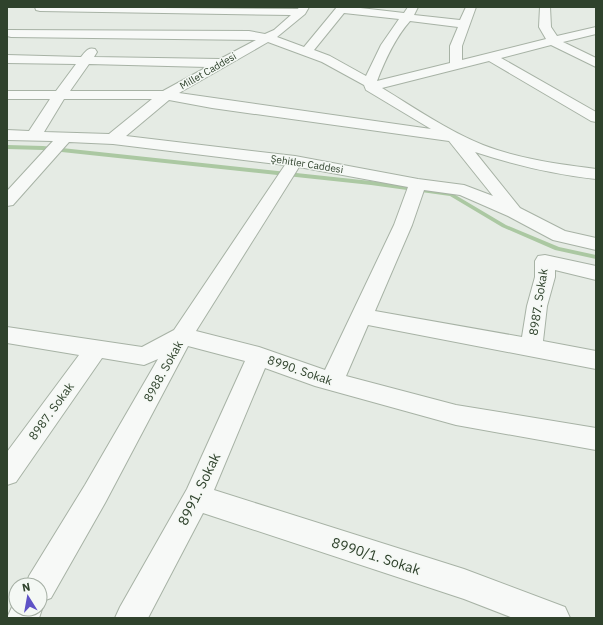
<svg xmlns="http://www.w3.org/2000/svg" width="603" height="625" font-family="'IBM Plex Sans',sans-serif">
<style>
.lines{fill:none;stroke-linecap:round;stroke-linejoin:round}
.stream{fill:#abc8a2;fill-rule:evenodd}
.minor-casing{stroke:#a7b2a5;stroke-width:2}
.minor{fill:#f7f9f7;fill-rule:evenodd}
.labels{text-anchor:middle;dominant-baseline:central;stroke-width:3;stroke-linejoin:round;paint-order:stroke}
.far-street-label{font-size:10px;fill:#2f422c;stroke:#f4f8f4}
.street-label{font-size:12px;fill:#2f422c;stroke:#f4f8f4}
.near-street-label{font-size:14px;fill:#2f422c;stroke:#f4f8f4}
</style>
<rect width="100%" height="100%" fill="#e5ebe4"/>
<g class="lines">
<!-- stream -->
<path class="stream" d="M7,145l36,1 328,35 81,12 54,32 53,22 37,8v4l-41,-9 -53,-23 -52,-31 -79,-11 -328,-35 -36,-1z"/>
<defs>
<path id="minor" d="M35,7l263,2 1,-2h10l-4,7 -28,23 27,10 33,-40h15l52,6 4,-6h10l-4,8 46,5 6,-13h10l-14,39v14l84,-21 -7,-12 1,-20h10l1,20 6,9 39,-9v7l-33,8 33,16v9l-45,-22 -50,13 95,54v10l-5,-1 -102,-60 -107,27c33,20 66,43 101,57 36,14 75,19 113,24v10c-43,-5 -81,-14 -121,-27l45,56 45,23 31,7v12l-43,-10 -45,-24 -48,-21 -36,-5 -12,35 -37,86 147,26 5,-31 8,-29v-16l3,-5 7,-1 51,11v14l-41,-10v7l-8,29 -4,35 53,10v18l-228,-44 -22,51 110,29 140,23v22l-140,-25 -141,-39 -50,-18 -51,122 250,79 101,38 5,11h-57l-49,-19 -261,-86 -55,105h-33l5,-11 67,-118 58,-128 -57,-15 -83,157 -54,95 -11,4v-17h-14l3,-9 56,-91 73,-126 -14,6 -42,-7 -86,124 -9,3v-33l72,-97 -72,-12v-16l135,20 32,-17 111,-165 -172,-21 -44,-2 -56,63 -6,1v-15l46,-50 -46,-1v-10l22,1 21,-32h-43v-8h49l20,-27 -69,-1v-8l74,2c5,-6 7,-10 14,-8l2,3 -3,5 126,2 36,-19 -245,-3 -4,-1v-6l242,1 16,3 9,-4 17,-15 -251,-4 -4,-1zM344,13l55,6 -18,26 -15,31 -36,-20 -16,-6zM410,21l48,6 -8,19v17l-73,18c8,-21 18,-43 33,-60zM268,42l54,20 42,23 2,5 65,39 -252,-36zM89,64l118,3 -44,24h-93zM64,99h88l-43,35 -65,-2zM169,100l43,8 237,33 44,55 -29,-11 -46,-6 -123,-23 -169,-20zM299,167l109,20 -14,38 -69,145 -66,-23 -63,-16z
M16,598v11h24v-6l2,6 -3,9h-32z"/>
</defs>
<!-- minor casing -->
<use href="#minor" class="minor-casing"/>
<!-- minor -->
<use href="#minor" class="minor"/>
</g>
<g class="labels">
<!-- far-street labels -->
<g class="far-street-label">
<text transform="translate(208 71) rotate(-30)">Millet Caddesi</text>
<text transform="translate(307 164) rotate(9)">Şehitler Caddesi</text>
</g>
<!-- street labels -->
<g class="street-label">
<text transform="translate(538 302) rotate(-81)">8987. Sokak</text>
<text transform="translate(300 370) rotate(19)">8990. Sokak</text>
<text transform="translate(163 371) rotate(-61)">8988. Sokak</text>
<text transform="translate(51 411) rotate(-54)">8987. Sokak</text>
</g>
<!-- near-street labels -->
<g class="near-street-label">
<text transform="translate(199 489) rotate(-64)">8991. Sokak</text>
<text transform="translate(376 556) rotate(18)">8990/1. Sokak</text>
</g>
</g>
<!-- border -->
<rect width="603" height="625" fill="none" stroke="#2f422c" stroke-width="16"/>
<!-- north arrow -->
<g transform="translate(28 597) rotate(349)"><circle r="19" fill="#f4f8f4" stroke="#a5afa4"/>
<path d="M0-3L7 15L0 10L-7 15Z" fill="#5e52c6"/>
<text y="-6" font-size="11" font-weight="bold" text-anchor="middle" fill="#2f422c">N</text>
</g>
</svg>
